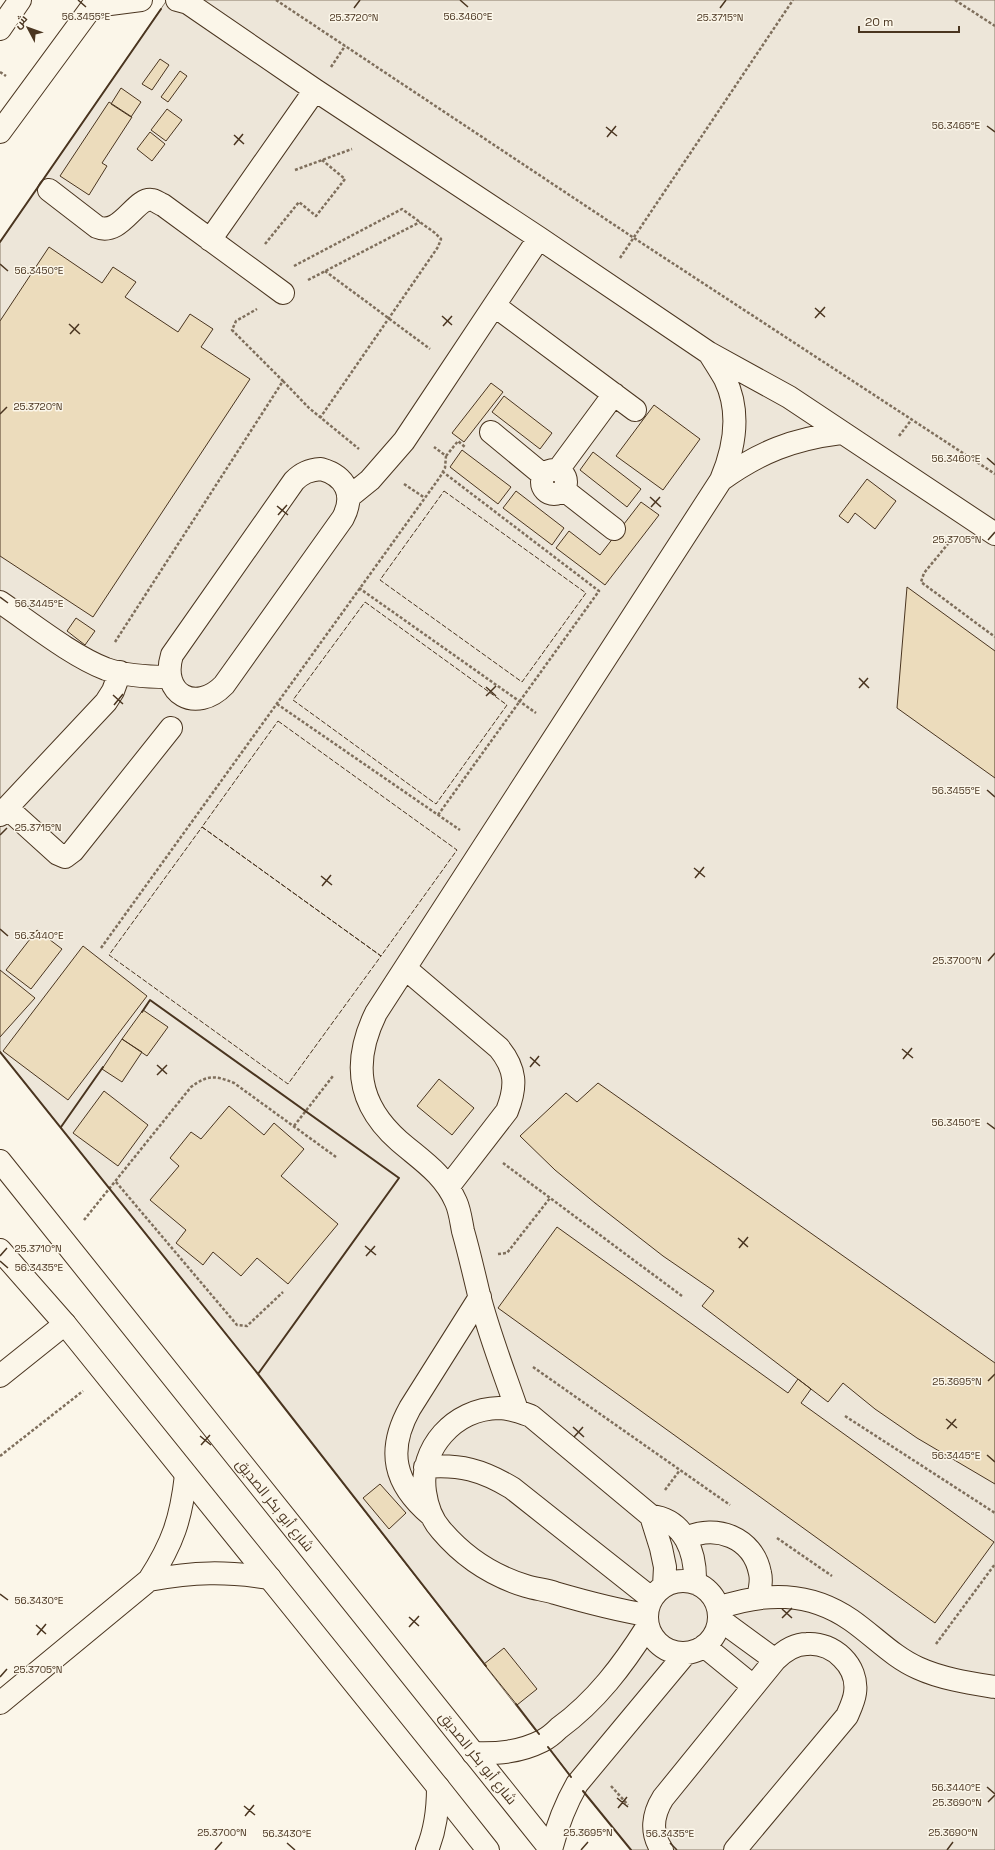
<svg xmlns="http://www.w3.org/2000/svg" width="995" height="1850" font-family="'Space Grotesk',Cairo,sans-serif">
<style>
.pitch{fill:#ede6d9;stroke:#887966}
.building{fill:#ecdcbc;stroke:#4a3520}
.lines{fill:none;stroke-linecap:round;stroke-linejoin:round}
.minor-casing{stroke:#4a3520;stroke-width:24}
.major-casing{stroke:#4a3520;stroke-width:24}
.path{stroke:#7f6f5c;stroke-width:2.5;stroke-dasharray:3 2;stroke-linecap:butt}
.minor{stroke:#fbf6e9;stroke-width:22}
.major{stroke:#fbf6e9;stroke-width:22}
.fence{stroke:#4a3520;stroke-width:1;stroke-dasharray:5 2;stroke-linecap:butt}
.wall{stroke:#4a3520;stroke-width:2}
.ticks{fill:none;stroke:#4a3520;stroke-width:1.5}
.labels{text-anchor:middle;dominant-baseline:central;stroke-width:3;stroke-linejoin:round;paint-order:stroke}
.street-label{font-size:14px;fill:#4a3520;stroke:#fbf6e9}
.ticks-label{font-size:10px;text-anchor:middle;fill:#4a3520;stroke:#fbf6e9;stroke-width:3;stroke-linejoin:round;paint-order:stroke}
</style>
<rect width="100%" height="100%" fill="#fbf6e9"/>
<!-- pitch -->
<path class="pitch" d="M167,0h828v1850h-364l-54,-66 -319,-410 -258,-322v-810z"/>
<!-- building -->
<path class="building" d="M160,59l9,6 -17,25 -10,-6z
M180,71l7,5 -19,26 -7,-5z
M121,88l20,14 -10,15 -20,-13z
M109,102l23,15 -30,46 5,3 -18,29 -29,-19z
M167,109l15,11 -16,21 -15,-11z
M150,132l15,12 -13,17 -15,-12z
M49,247l53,36 11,-16 23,15 -11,15 53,35 12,-18 23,15 -12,18 49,32 -157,238 -93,-61v-235z
M491,383l12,9 -39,50 -12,-9z
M504,396l48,37 -12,16 -48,-37z
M654,405l46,34 -37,51 -47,-34z
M462,450l49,37 -13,17 -48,-37z
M593,452l48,37 -14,18 -47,-37z
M867,479l29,22 -21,28 -20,-16 -7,10 -9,-7z
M516,491l48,37 -12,17 -49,-37z
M641,502l18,13 -54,70 -49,-37 13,-17 31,24z
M907,587l88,64v127l-98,-70z
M76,618l19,13 -10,14 -18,-14z
M37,930l25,19 -31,40 -25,-19z
M83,946l64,50 -79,104 -65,-49z
M0,970l35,28 -35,39z
M143,1010l25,17 -21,29 -25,-17z
M122,1039l20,13 -20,30 -20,-13z
M439,1079l35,29 -22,27 -35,-29z
M598,1083l397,280v121l-78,-46 -42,-29 -32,-26 -15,19 -126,-96 12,-15 -51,-35 -68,-53 -40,-33 -35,-34 46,-43 11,9z
M104,1091l44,34 -30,41 -45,-33z
M229,1106l35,29 10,-12 30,26 -23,27 57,48 -50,60 -31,-26 -16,18 -28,-24 -10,13 -27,-22 10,-13 -36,-30 29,-34 -9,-8 21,-26 10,7z
M557,1227l231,166 10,-14 13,10 -10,14 193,139 -59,81 -437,-315z
M380,1484l26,29 -17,16 -26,-31z
M504,1648l33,41 -20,16 -33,-41z"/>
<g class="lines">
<defs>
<path id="minor" d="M177,0l11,3 127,87 224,148 170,115 80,44 206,137
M91,9l19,-5 31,-4
M49,190l48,37c24,10 38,-30 55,-27 3,0 8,4 11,5l120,88
M210,240l105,-150
M495,306l140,104
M491,432l52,43
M321,469c25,7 34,26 22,49l-119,167c-28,29 -64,9 -52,-30l122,-174c8,-8 15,-11 27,-12z
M542 482a12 12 0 1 1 24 0a12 12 0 1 1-24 0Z
M558,470l56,-76
M721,480c39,-28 72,-41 120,-47
M564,490l50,39
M349,497l21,-17 34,-39 135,-203
M0,602c31,21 72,54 106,67 20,7 42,8 63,8
M7,808l51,46 7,3 8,-6 98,-123
M0,815l106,-113 7,-11 7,-19
M406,969l93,79c17,21 18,38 8,63l-58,75
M0,1376l65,-52
M517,1410c-13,-38 -28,-76 -38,-115 -5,-21 -10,-43 -16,-64 -2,-10 -3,-20 -7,-29 -12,-28 -35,-42 -57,-61 -42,-37 -47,-79 -23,-128l345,-533c14,-33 20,-68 4,-101 -5,-9 -11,-18 -16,-26
M425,1467c35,-3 57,3 87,21l139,110
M431,1515c-37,-31 -45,-64 -21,-107l70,-111
M651,1516c34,4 45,37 44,67
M686,1538c30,-14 67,-1 74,35 2,8 0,16 -2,24
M149,1580c46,-8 75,-9 121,-2
M647 1617a36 36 0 1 1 72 0a36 36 0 1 1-72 0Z
M718,1608c47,-16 91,-17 133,12 23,16 42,37 67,48 24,11 52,15 77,19
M647,1615c-31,-5 -61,-13 -92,-22 -9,-3 -19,-4 -29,-7 -33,-10 -63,-30 -85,-56 -9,-10 -14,-24 -16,-38 -6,-44 29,-83 74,-84 11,0 21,4 32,8l120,100 10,32 4,19 -1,19
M719,1619l56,41
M704,1646l49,40
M0,1703l149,-123c24,-37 32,-61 37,-105
M473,1753c25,1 47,-1 69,-12 6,-3 12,-8 17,-13 37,-27 64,-63 88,-101
M427,1850c9,-21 11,-41 11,-63
M551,1850c6,-24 14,-45 26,-66l109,-131
M662,1850c-12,-17 -9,-36 1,-52l112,-138c9,-9 19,-16 32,-16 26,-2 52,22 48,49 -1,8 -5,16 -8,23l-112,134"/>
<path id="major" d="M0,29l20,-29
M0,132l97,-132
M0,1161l551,689
M0,1250l65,74 373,463 50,63"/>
</defs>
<!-- minor casing -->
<use href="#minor" class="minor-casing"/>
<!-- major casing -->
<use href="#major" class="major-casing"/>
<!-- path -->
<path class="path" d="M276,0l358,238 361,236
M955,0l40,26
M331,67l14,-21
M0,72l6,4
M295,170l57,-21
M265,244l34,-42 17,14 29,-37 -23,-19
M620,258l173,-258
M294,266l108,-57 33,24 6,6 -3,8 -118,171
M325,271l105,78
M308,280l112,-58
M283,381l26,27 50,41
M899,436l13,-17
M446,456l12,-15 8,7
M404,484l21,14
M952,539l-28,34 -3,9 74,55
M359,588l177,125
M115,642l168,-261 -51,-51 4,-9 21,-12
M277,704l183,126
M438,815l161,-224 -156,-119
M101,948l339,-471 5,-9 1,-12 -12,-9
M294,1126l39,-50
M503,1163l179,133
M116,1182l121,143 10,1 36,-34
M84,1220l107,-133c16,-12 24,-12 43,-4l102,74
M498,1254l9,-1 43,-55
M533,1367l197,138
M845,1416l150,97
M0,1456l83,-65
M665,1490l15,-20
M777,1538l55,38
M936,1644l59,-80
M611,1786l17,19"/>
<!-- minor -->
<use href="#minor" class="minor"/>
<!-- major -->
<use href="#major" class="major"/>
<!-- fence -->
<path class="fence" d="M444,491l142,102 -64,89 -142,-102z
M365,602l142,103 -71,99 -143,-104z
M278,721l179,129 -76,106 -179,-129z
M202,827l179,129 -93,128 -179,-129z"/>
<!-- wall -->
<path class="wall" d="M0,242l161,-233
M142,1012l8,-12 249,178 -141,196
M0,1052l258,322 228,292
M61,1127l42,-60
M516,1704l23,30
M548,1747l23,30
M583,1791l48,59"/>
</g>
<!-- ticks -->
<path class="ticks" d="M78,0l8,7M460,0l8,7M354,8l6,-8M720,8l6,-8M987,126l8,6M606,127l11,9M234,135l10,9M607,137l9,-11M234,145l9,-11M0,264l8,7M815,308l10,9M442,316l10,9M815,318l10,-11M69,324l11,10M443,326l9,-10M70,334l9,-10M0,414l7,-7M987,458l8,7M650,497l11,10M277,506l11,9M651,507l9,-10M278,515l9,-10M988,540l7,-8M0,597l8,6M859,678l10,10M486,687l10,9M859,688l9,-10M113,695l10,9M486,696l10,-10M114,705l9,-11M987,790l8,7M0,835l7,-7M694,868l11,9M321,876l11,9M695,878l9,-11M322,886l9,-11M0,929l8,7M988,961l7,-8M902,1049l11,9M530,1057l10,9M903,1059l9,-11M157,1065l10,9M530,1067l9,-11M157,1075l10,-10M987,1123l8,6M738,1238l10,9M365,1246l11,9M739,1248l9,-11M0,1256l7,-8M366,1256l9,-10M0,1261l8,7M988,1381l7,-7M946,1419l11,9M573,1427l11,10M947,1429l9,-10M200,1436l11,9M574,1437l9,-10M201,1445l9,-10M987,1455l8,7M0,1594l8,6M782,1609l10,9M409,1617l10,9M782,1618l10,-10M36,1625l10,9M409,1627l10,-11M37,1635l9,-11M0,1677l7,-8M987,1787l8,7M617,1798l11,9M988,1802l7,-7M244,1806l11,9M618,1808l9,-11M245,1816l9,-11M287,1843l8,7M670,1843l7,7M215,1850l7,-8M581,1850l7,-8M947,1850l6,-8"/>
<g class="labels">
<!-- street labels -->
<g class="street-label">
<text transform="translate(275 1505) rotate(51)">شارع أبو بكر الصديق</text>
<text transform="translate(478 1758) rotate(51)">شارع أبو بكر الصديق</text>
</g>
</g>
<g class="ticks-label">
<text x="86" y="20">56.3455°E</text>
<text x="468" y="20">56.3460°E</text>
<text x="354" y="21">25.3720°N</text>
<text x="720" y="21">25.3715°N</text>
<text x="956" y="129">56.3465°E</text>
<text x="39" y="274">56.3450°E</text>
<text x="38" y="410">25.3720°N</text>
<text x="956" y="462">56.3460°E</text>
<text x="957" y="543">25.3705°N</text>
<text x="39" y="607">56.3445°E</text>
<text x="956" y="794">56.3455°E</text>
<text x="38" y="831">25.3715°N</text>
<text x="39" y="939">56.3440°E</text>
<text x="957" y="964">25.3700°N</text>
<text x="956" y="1126">56.3450°E</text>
<text x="38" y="1252">25.3710°N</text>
<text x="39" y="1271">56.3435°E</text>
<text x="957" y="1385">25.3695°N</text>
<text x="956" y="1459">56.3445°E</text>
<text x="39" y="1604">56.3430°E</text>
<text x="38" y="1673">25.3705°N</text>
<text x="956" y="1791">56.3440°E</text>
<text x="957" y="1806">25.3690°N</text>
<text x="222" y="1836">25.3700°N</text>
<text x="588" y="1836">25.3695°N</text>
<text x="953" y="1836">25.3690°N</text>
<text x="287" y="1837">56.3430°E</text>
<text x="670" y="1837">56.3435°E</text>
</g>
<!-- north arrow -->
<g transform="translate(28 28) rotate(311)" stroke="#fbf6e9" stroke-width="3" paint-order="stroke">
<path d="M0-3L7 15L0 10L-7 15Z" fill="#4a3520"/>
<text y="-6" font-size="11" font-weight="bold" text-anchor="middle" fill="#4a3520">ش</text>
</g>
<!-- scale -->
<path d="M859 26v6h100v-6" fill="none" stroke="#4a3520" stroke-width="2"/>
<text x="865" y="26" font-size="12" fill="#4a3520" stroke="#fbf6e9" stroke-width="3" paint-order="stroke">20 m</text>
</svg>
